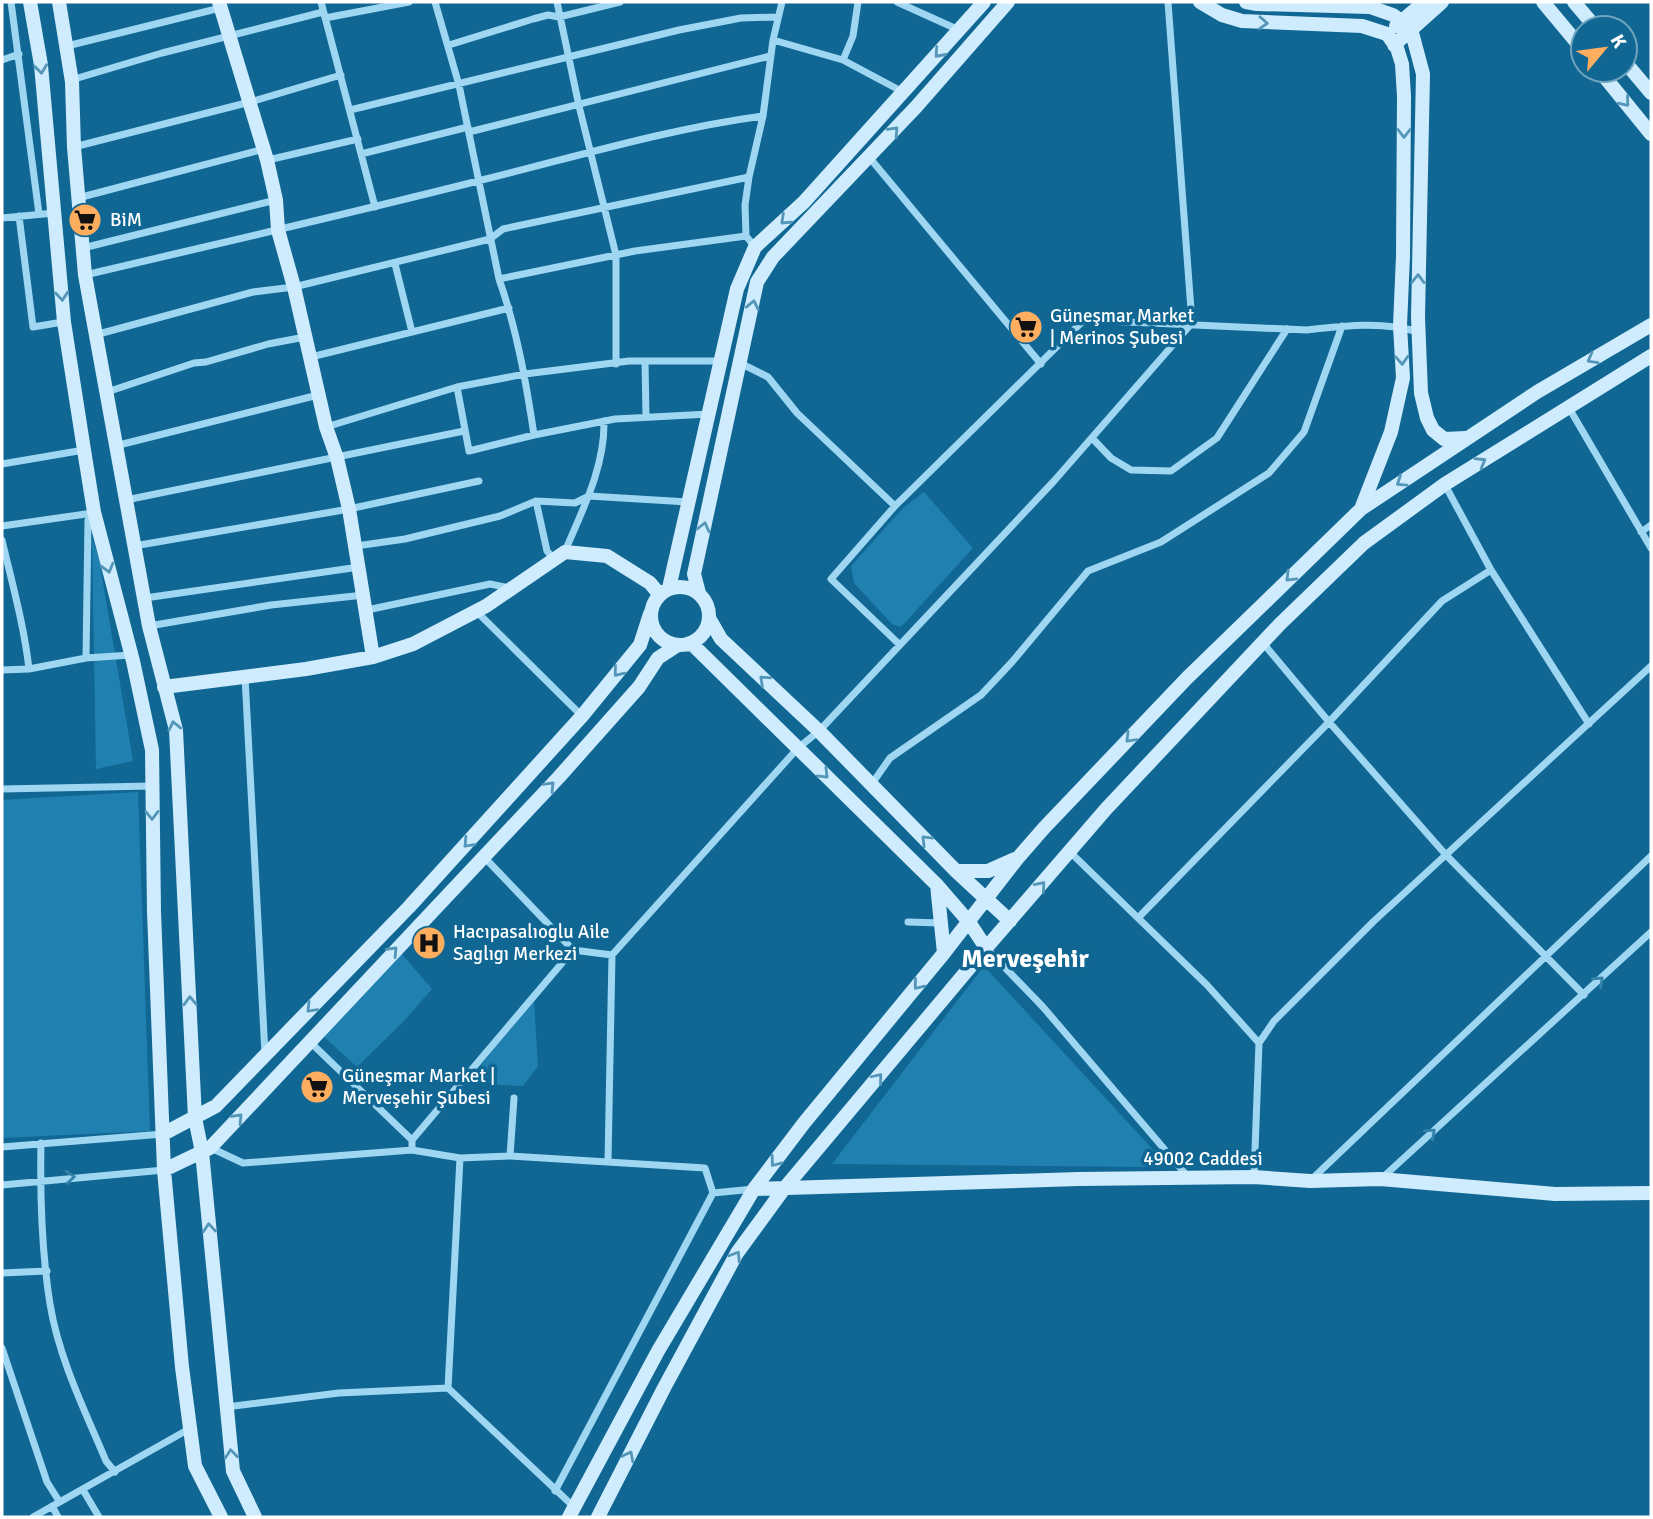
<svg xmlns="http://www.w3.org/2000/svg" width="1653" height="1519" font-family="Signika,sans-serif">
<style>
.green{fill:#2081b0}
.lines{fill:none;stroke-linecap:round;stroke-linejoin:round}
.street{stroke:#9fd7f3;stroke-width:7}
.secondary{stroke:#ceecfd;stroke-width:14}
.oneway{stroke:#5396b8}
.oneway2{stroke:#3483ab}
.labels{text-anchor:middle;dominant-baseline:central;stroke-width:7;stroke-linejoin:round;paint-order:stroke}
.poi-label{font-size:19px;fill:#fff;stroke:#116793;text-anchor:start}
.street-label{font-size:19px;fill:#fff;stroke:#116793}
.district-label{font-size:26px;font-weight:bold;fill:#fff;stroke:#116793}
</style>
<rect width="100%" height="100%" fill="#116793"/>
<!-- green -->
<path class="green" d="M924,492l49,56 -72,79 -9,-3 -38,-41 -3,-17 52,-58z
M92,538l7,21 34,202 -37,8z
M138,792l12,339 -148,7v-338z
M400,952l32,37 -28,32 -47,46 -34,-31z
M984,966l172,187 -2,14 -322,-3z
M534,1001l4,65 -15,20 -57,-3z"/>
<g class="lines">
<!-- street -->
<path class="street" d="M11,2l28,212
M321,2l54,205
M435,2l24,83 40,194c18,51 27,103 35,156
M557,2l22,104 37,149v109
M897,2l62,28
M325,18l84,-16
M773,40l70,20 60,32
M449,45l84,-26 15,-4 11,2 61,-15
M67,46l153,-38
M2,60l17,-6
M843,60l10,-24 5,-34
M71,80l91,-27 161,-41
M350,110l329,-80 62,-12 36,-1
M469,132l301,-76
M74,147l176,-45 91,-27
M361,154l107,-27
M869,157l172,207
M268,160l90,-21
M78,198l186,-49
M19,216l14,111 30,-5
M2,218l52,-5
M755,247l-9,-11 -1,-31 4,-28 14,-61 10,-76 9,-38
M83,248l193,-48
M395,264l17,68
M85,275c131,-31 263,-61 393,-94 94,-23 188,-52 285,-65
M499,279l136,-28 111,-15
M95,335l158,-43 41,-5 196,-48 13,-10 246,-52
M311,357l198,-49
M645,361l1,56
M740,363l28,14 29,36 98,93
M457,387l12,64 65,-16 81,-16 94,-5
M107,392l87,-29 12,-1 62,-18 37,-7
M1569,408l82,140
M326,427l131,-40 68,-13 104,-13h92
M1092,438l19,20 20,12 40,1 46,-33 70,-109
M115,446l203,-51
M2,464l82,-14
M1445,485l46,85 98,154
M126,500l338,-69
M536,501l11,50 6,7
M94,515l-6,5 -2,138 45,-3
M2,526l91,-13
M1641,532l10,-7
M2,540c10,43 22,85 27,129
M134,546l215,-37 130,-28
M356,546l49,-7 95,-23 36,-15 39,2 14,-7 99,6
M565,551c17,-40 40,-84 39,-130
M145,598l214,-31
M367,610l123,-26 20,4
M477,612l105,104
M149,626l122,-21 93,-10
M1263,643l66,79 117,133 138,140
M900,645l-69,-66 64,-73 189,-186 223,10c36,-4 76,-9 111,2
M2,670l27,-1 57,-11
M245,677l20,377
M871,785l19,-27 91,-63 31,-33 76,-91 73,-29 108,-69 35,-41 38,-106
M2,789l150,-3
M1070,852l137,133 52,58
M484,857l89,93 39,5
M1138,918l191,-196 113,-121 49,-31
M908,922l32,1
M986,948l57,59 146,171
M309,1041l103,99
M41,1143c-1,51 1,111 9,161 9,55 35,107 56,157l9,11
M2,1147l161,-13
M211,1148l32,15 169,-13 48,8 50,-2 195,12 8,25 -158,298
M412,1150v-10l161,-190
M510,1156l4,-58
M608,1161l4,-206 186,-207 21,-17 235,-250 138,-158 -24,-321
M1254,1177l5,-134 15,-22 100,-100 277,-255
M1313,1178l338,-322
M1381,1179l270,-247
M2,1185l162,-15
M713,1193l41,-4
M2,1273l45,-2
M2,1348l45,134 12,19
M448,1388l12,-230
M226,1407l113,-14 109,-5 126,119
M83,1490l16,27
M52,1506l6,11
M33,1517l156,-88"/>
<!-- secondary -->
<path class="secondary" d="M30,2l11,63 23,257 20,128 10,62 39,149 19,89 2,162 10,258 18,197 13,99 26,51
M59,2l13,80 2,65 11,128 64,351 27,104 19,388 7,34 31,319 22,46
M219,2l48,158 9,40 2,30 16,57 32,140 11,31 12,51 24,148
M1200,2l22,13 20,6 120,5 25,8 10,14 5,16 2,32 -1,160 -3,70 3,52 -12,54 -30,77
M1246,2l11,2 113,3 23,8 18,14 12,45 -5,243 3,76 6,25 6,12 11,9 22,-1
M1543,2l40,48
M1574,2l22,26
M1396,26l28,-24
M1394,45l48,-43
M1625,62l26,31
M1599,70l52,64
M651 616a29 29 0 1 1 58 0a29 29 0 1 1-58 0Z
M669,588l68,-299 18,-42 49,-45 180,-200
M699,593l-5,-19 63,-292 16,-25 143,-150 92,-105
M709,618l12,21 98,92 137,140 54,50
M687,644l6,1 244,240 32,37 17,26
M164,687l142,-18 67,-12 40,-13 73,-38 79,-54 42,4 43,27 9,11
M956,871h32l27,-12
M937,885l7,68
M163,1134l53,-28 193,-199 173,-191 58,-71 10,-31
M164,1170l46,-22 349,-371 80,-90 19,-29 20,-13
M754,1189l325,-10 175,-2 56,4 70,-2 175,15 96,-1
M569,1517l89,-166 96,-162 50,-66 140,-170 73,-94 27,-31 143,-150 174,-169 176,-117 114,-67
M598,1517l66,-129 73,-135 46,-63 203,-242 120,-139 174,-185 84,-81 81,-59 206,-128"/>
</g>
<!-- one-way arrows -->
<defs><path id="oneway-chevron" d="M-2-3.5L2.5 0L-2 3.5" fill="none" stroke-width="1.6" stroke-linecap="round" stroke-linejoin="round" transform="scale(1.75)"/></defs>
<g class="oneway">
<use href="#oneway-chevron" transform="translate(1263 23) rotate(3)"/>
<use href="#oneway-chevron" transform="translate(939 53) rotate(132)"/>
<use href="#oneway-chevron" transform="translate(41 69) rotate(83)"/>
<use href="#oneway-chevron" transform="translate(1625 102) rotate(51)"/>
<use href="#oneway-chevron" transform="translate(894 131) rotate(-47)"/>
<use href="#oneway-chevron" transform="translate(1404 133) rotate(90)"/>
<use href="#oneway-chevron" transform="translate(785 220) rotate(137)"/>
<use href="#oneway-chevron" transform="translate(1418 279) rotate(-89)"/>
<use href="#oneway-chevron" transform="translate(62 296) rotate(85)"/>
<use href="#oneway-chevron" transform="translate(753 305) rotate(-78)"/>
<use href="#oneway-chevron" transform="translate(1592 359) rotate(151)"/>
<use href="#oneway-chevron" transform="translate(1402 360) rotate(87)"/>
<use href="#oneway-chevron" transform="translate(1481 462) rotate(-31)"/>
<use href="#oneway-chevron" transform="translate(1401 482) rotate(146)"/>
<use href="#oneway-chevron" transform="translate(704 527) rotate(-77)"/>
<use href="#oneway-chevron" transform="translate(108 568) rotate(75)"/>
<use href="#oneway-chevron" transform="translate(1290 577) rotate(135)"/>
<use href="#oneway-chevron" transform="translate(618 672) rotate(129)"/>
<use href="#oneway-chevron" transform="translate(764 680) rotate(-137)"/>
<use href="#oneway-chevron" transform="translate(174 726) rotate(-102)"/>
<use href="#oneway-chevron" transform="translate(1130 738) rotate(134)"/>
<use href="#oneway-chevron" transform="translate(824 774) rotate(45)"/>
<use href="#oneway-chevron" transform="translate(550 786) rotate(-46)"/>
<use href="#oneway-chevron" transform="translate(152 815) rotate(89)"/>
<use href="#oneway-chevron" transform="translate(926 840) rotate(-135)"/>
<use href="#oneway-chevron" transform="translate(468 843) rotate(133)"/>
<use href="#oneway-chevron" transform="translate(1041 886) rotate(-49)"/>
<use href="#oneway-chevron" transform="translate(393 951) rotate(-47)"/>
<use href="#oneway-chevron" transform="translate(918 985) rotate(129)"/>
<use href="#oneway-chevron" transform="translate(190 1001) rotate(-92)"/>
<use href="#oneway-chevron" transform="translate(311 1008) rotate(134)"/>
<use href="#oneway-chevron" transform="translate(878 1078) rotate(-50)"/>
<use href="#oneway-chevron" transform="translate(238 1118) rotate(-47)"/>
<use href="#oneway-chevron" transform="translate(775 1162) rotate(127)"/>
<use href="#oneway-chevron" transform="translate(209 1228) rotate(-95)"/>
<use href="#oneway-chevron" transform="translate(736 1256) rotate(-58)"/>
<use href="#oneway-chevron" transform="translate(231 1454) rotate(-96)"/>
<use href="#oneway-chevron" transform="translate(629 1456) rotate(-63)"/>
</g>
<g class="oneway2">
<use href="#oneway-chevron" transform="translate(1599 981) rotate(-43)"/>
<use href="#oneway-chevron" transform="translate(1431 1133) rotate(-42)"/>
<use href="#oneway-chevron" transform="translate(70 1177) rotate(-5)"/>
</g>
<!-- icons -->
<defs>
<symbol id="supermarket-disc" viewBox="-11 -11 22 22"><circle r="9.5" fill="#ffae60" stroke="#116793"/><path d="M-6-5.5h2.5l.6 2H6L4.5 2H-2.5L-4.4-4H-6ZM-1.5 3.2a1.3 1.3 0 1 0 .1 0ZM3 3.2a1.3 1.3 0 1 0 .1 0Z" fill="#111"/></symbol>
<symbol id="hospital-disc" viewBox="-11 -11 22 22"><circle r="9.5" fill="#ffae60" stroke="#116793"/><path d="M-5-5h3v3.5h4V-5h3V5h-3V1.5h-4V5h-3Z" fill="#111"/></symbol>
</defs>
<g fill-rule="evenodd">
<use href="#supermarket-disc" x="66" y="201" width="38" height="38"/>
<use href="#supermarket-disc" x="1007" y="308" width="38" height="38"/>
<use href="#hospital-disc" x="410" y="924" width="38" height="38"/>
<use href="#supermarket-disc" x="298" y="1068" width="38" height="38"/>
</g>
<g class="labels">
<!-- poi labels -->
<g class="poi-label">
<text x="110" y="220">BiM</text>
<text x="1050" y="316">Güneşmar Market<tspan x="1050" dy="22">| Merinos Şubesi</tspan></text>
<text x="453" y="932">Hacıpasalıoglu Aile<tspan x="453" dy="22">Saglıgı Merkezi</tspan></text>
<text x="342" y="1076">Güneşmar Market |<tspan x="342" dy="22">Merveşehir Şubesi</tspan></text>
</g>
<!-- street labels -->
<g class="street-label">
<text x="1203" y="1159">49002 Caddesi</text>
</g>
<!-- district labels -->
<g class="district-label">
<text x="1025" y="959">Merveşehir</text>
</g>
</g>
<!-- border -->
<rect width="1653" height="1519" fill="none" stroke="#ffffff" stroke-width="7"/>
<!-- north arrow -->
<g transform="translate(1604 49) rotate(61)"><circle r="33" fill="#116793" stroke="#70a4be" stroke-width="2"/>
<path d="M0-5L12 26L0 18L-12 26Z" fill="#ffae60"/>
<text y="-10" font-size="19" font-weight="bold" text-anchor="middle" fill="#ffffff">K</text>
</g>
</svg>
